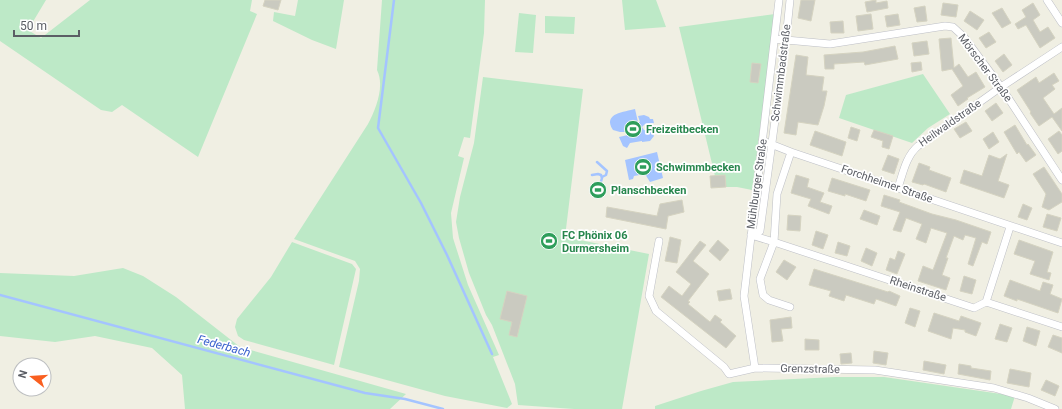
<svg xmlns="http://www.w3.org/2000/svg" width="1062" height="409" font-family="Roboto,sans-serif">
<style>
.green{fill:#bde9c7}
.water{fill:#a4c4ff}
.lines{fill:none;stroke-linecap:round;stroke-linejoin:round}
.stream{stroke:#a4c4ff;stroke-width:2.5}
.building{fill:#cacac0;stroke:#d5d3c1}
.minor-casing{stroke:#bdbfc6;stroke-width:8}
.minor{stroke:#fff;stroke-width:7}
.labels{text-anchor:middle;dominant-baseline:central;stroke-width:3.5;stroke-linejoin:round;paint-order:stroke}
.street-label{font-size:11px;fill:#5b5e65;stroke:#fff}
.leisure-label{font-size:11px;font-weight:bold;fill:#27864d;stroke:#fff;text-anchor:start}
.water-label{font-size:12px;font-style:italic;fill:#3b63ce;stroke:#fff}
</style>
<rect width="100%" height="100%" fill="#f0efe3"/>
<!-- green -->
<path class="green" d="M0,0h46l-18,30 13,8 49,-38h162l-2,11 7,3 -59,143 -76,-52 -10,7 -11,-2 -101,-69z
M298,0h46l-8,49 -24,-9 -39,-19 1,-9 21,4z
M382,0h103l-1,33 -14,105 -6,-1 -6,19 6,2 -13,55 2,25 15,47 31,70 -6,2 19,47 -5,4 -62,-12 -106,-29 20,-86 1,-12 -5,-8 -61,-22 74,-115c8,-15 17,-38 9,-54z
M622,0h34l10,27 -41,3z
M519,13l17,2 -3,38 -18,-1z
M775,14l-23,176 -15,-3h-11l-1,-12 -10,1 -36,-149z
M545,16l30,1 -1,17 -29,-1z
M923,74l27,40 -22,14 -16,15 -73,-25 7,-23z
M483,77l100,12 -18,148 84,17 -27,155h-48l-56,-4 -3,-21 -23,-59 -6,-10 -17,-42 -10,-35 -3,-16 4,-25 14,-54z
M292,242l60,22 4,5 -22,96 -90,-25 -6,-4 -3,-9 2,-8 34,-42z
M123,268l20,8 33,21 64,50 166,47 -16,15h-205l-3,-34 -30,-27 -57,-12 -40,6 -55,-6v-63l74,3z
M836,377h48l131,19 -4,13h-356v-3l46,-15 32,-9z"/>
<!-- water -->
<path class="water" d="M635,109l3,13h2l-2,-6 6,-1 5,2 1,2h3l1,4 -9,1 -3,3 2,3 8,2 2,4 -4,5 -8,1v-1l-12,2 -3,5 -4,-2 -4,-9 9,-2v-3h-8l-7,-2c-11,-17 12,-18 22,-21z
M657,152l6,26 -13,4 -5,-8 -11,2 -1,3 -4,1 -4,-20z"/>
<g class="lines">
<!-- stream -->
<path class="stream" d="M394,0l-16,128 43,75 26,52 45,99
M597,162l10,9 -1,4 -4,2
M592,175l6,-1 3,1 1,3 -2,7
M0,295l365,98 40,6 38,10"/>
</g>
<!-- building -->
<path class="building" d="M265,0h16l-3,10 -15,-4z
M801,0h14l-4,21 -13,-3z
M876,0v3l11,-2 1,7 -21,4 -2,-10z
M943,3l15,2 -2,12 -15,-2z
M1033,3l7,12 -7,5 7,12 8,-5 7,11 -15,10 -14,-23 -8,4 -3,-5 11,-7 -4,-7z
M925,6l2,15 -10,1 -3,-14z
M1002,8l9,15 -9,5 -10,-15z
M970,11l14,9 -7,10 -13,-9z
M871,14l2,15 -15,2 -2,-15z
M898,14l2,11 -13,2 -2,-11z
M843,21l1,12h-13l-1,-11z
M989,32l7,10 -10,6 -7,-10z
M951,38l3,30 5,-4 9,13 8,-5 9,15 -18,11 1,1 -10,7 -7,-11 12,-9 -11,-17 -10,2 -3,-32z
M927,41l2,13 -15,2 -2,-13z
M895,46l3,13 -33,6 -1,-3 -30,2v5h-9l-1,-14 39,-3z
M1004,54l8,11 -9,7 -8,-11z
M796,55l12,2 -2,18 18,2 -2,14h5l-3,15 -6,19 -20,-3 -2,13 -12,-2z
M921,62l1,8 -10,2 -1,-9z
M752,63l9,1 -3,19 -8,-1z
M1054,73l5,8 -7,4 3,4 -12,9 11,16 8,-6v23l-10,-14 -13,9 -9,-13 1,-1 -14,-22 19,-13 3,6z
M996,103l7,10 -11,8 -7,-10z
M966,122l6,9 -12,7 -6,-9z
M1015,125l12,20 1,-1 8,11 -10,7 -7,-10 -2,2 -13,-22z
M851,127l9,3 -3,11 -9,-3z
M874,130l19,6 -4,13 -7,-2 1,-6 -12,-4z
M815,131l31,11 -4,14 -32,-11z
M1059,131l3,4v16l-4,3 -10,-15z
M993,132l6,10 -10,7 -6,-10z
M1007,154l-9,27 11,4 -5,13 -44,-15 4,-13 18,6 7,-21 11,4z
M888,155l11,4 -5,15 -12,-4z
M919,163l11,4 -1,3 22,8 -5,14 -22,-8 -1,1 -11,-3z
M1044,167l18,27v8l-13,8 -7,-3 4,-13 -13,-20z
M725,175l1,12 -15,1 -1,-12z
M796,175l13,4 -2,8 17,6 -4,9 12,4 -3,8 -21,-8 3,-7 -20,-6z
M832,178l38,12 -4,11 -21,-7v2l-17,-5z
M884,195l16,5 -1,2 33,12 24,6 35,12 -4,12 -5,-2 -9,24 -5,-2 8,-26 -11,-3 -2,5 -9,-4 -8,22h2l-6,17 8,3 -4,12 -28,-9 5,-15 10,4 14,-37 -16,-5 -5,15 -10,-4 6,-15 -16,-6 -5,14 -8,-2 7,-18 -19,-6z
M682,200l2,12 -16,4 -2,13 -60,-12 1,-10 50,9 3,-12z
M1023,204l9,4 -5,12 -9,-3z
M864,210l16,6 -3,9 -17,-6z
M1047,214l14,4 -4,13 -14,-4z
M788,215l13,1 -1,15 -13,-1z
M816,231l12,4 -5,14 -11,-4z
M670,237l11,3 -4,23 -12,-2z
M718,240l11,10 -9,11 -11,-10z
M1019,240l34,12 -6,20 4,1 -2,7 -19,-6 5,-13 -21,-7z
M700,241l6,4 -13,16 16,13 -21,27 2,1 -2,2 22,18 5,-7 7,5 -2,2 16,14 -10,12 -65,-51 8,-11 13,10 9,-12 -15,-12z
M838,242l12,4 -3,10 -12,-3z
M866,248l11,5 -5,13 -11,-5z
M898,251l7,3 -8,20 -11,-4 4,-12 5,2z
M784,260l12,7 -9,13 -11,-8z
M814,269l74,23 1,-1 11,5 -4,10 -20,-7 -2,5 -28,-9 -2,6 -15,-5 2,-5 -22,-6z
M964,276l12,4 -4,14 -12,-3z
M1010,280l30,11 3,-9 10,3 -3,9 12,5 -4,14 -41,-14v2l-13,-5z
M730,289l2,10 -13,2 -2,-10z
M507,291l20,5 -10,41 -8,-2 3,-13 -12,-3z
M910,308l10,3 -5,16 -10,-4z
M934,313l25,8 2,-5 20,7 -5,13 -11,-4v-2l-12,-2 -2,11 -23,-8z
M791,317l1,11 -11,1 2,12 -11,1 -2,-22z
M1000,324l12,4 -5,14 -12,-3z
M1027,327l13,4 -4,15 -13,-5z
M1053,335l9,3v15l-14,-6z
M805,339l14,1v10h-14z
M874,351l14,2 -2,12 -13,-2z
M851,353l1,10 -11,1 -1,-10z
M924,361l22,4 -2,9 -21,-4z
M959,364l12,2v2l20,3 -1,9 -32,-6z
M1010,369l21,4 -2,14 -22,-4z
M1046,380l13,6 -4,10 -14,-6z"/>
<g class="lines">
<defs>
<path id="minor" d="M1047,0l15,23
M775,39l55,5 102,-16 13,-2 8,1 11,10 37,50 61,93
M763,141l28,11 271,91
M898,188c5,-15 8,-32 20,-42l83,-59 61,-40
M751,235l23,7 200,66 12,-6 76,25
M751,235l9,-4 26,-192 4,-39
M659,241l-10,55 7,15 68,56 5,7 26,-6 120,2 119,18 34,10 27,11
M986,302l24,-75
M790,307l-21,-7 -6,-5 -3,-16 14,-37 3,-48 14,-42
M755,368l-11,-72 35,-296"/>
</defs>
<!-- minor casing -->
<use href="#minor" class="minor-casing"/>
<!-- minor -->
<use href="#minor" class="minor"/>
</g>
<!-- icons -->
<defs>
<symbol id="stadium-disc" viewBox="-11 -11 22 22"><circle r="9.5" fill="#2e9e5b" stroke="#fff"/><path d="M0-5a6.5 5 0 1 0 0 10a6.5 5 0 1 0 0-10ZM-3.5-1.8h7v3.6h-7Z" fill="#fff"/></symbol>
</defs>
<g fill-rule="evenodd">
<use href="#stadium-disc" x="623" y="119" width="20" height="20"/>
<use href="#stadium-disc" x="633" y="157" width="20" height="20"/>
<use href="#stadium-disc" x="588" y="180" width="20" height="20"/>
<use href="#stadium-disc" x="539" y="231" width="20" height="20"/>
</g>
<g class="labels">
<!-- street labels -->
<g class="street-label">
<text transform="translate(985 68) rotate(53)">Mörscher Straße</text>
<text transform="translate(781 73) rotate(-83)">Schwimmbadstraße</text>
<text transform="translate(950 123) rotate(-35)">Heilwaldstraße</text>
<text transform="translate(757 184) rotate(-82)">Mühlburger Straße</text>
<text transform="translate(887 184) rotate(19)">Forchheimer Straße</text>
<text transform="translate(918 289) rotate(18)">Rheinstraße</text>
<text transform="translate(810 369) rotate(1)">Grenzstraße</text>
</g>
<!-- leisure labels -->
<g class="leisure-label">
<text x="646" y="129">Freizeitbecken</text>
<text x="656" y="167">Schwimmbecken</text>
<text x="611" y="190">Planschbecken</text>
<text x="562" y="235">FC Phönix 06<tspan x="562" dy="13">Durmersheim</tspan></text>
</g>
<!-- water labels -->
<g class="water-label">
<text transform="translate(224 346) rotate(15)">Federbach</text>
</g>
</g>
<!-- north arrow -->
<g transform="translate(32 377) rotate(287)"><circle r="19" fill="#ffffff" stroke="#bdbfc1"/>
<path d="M0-3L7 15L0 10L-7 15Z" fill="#f95f20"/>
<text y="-6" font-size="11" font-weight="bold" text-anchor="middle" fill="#5b5e65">N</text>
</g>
<!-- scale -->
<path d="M14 30v6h65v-6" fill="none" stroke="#5b5e65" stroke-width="2"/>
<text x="20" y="30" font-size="12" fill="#5b5e65" stroke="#ffffff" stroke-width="3" paint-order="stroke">50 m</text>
</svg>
